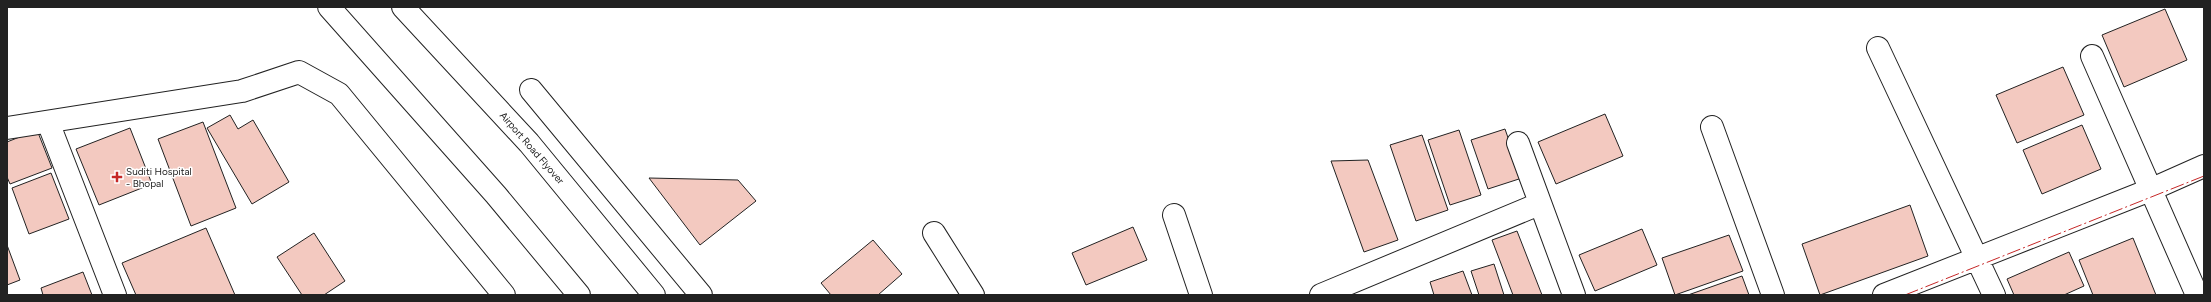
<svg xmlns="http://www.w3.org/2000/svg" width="2211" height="302" font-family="Figtree,sans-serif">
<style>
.building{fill:#f3c9c0;stroke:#222}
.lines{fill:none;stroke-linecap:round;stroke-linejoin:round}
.street-casing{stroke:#222;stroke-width:24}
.primary-casing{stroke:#222;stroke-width:24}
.street{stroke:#fff;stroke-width:22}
.primary{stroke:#fff;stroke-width:22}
.power{stroke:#c62828;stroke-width:1;stroke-dasharray:14 3 2 3;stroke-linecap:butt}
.poi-dot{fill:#c62828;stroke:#fff;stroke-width:1.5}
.labels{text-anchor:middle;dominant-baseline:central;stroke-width:3;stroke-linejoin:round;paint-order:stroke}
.street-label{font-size:10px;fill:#222;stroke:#fff}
.poi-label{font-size:10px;fill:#222;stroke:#fff;text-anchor:start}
</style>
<rect width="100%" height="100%" fill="#fff"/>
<!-- building -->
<path class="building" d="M2165,9l22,51 -63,27 -22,-52z
M2063,67l21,48 -67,28 -21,-48z
M1605,114l18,42 -67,28 -18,-42z
M230,115l8,14 15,-9 36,62 -37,22 -45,-76z
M203,122l33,86 -45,18 -33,-87z
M2082,125l19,44 -59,25 -19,-44z
M130,128l22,56 -53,21 -23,-56z
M1505,129l17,49 -34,11 -17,-49z
M37,130l15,38 -42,16 -3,-7v-35z
M1459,130l22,65 -31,10 -22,-65z
M1422,135l26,75 -32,11 -26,-76z
M1368,160l30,80 -34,12 -33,-91z
M51,173l18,46 -40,15 -17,-46z
M649,178l89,2 18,21 -56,44z
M1910,205l18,51 -108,39 -18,-51z
M1133,227l14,33 -61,25 -14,-32z
M206,228l29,67h-99l-14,-32z
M1642,229l15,36 -62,26 -16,-36z
M1517,231l25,64h-29l-21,-55z
M314,233l31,48 -21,14h-22l-25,-38z
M1729,235l14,36 -68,24 -13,-37z
M2133,238l23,57h-63l-14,-35z
M873,240l29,34 -24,21h-47l-10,-12z
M7,245l13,35 -13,5z
M2069,252l15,34 -20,9h-50l-7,-16z
M1494,264l10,31h-25l-8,-24z
M1463,271l9,24h-38l-4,-13z
M83,272l9,23h-49l-2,-7z
M1742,276l7,19h-61z"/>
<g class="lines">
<defs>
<path id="street" d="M1878,48l116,247
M2092,56l105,239
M531,90l170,205
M48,122l67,173
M1712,127l61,168
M7,128l235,-37 57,-19 40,22 165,201
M1518,143l56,152
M1174,215l27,80
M934,233l39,62
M1321,295l218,-91
M1884,295l266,-105 54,-24"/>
<path id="primary" d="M329,7l167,188 83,100
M403,7l126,136 125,152"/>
</defs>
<!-- street casing -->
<use href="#street" class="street-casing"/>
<!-- primary casing -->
<use href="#primary" class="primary-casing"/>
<!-- street -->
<use href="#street" class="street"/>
<!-- primary -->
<use href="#primary" class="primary"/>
<!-- power -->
<path class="power" d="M1905,295l299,-119"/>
</g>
<!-- markers -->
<path class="poi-dot" d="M115 171h4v4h4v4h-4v4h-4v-4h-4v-4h4z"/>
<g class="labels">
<!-- street labels -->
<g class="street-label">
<text transform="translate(532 148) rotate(49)">Airport Road Flyover</text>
</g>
<!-- poi labels -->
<g class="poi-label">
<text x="126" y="171">Suditi Hospital<tspan x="126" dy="12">- Bhopal</tspan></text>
</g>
</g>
<!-- border -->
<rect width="2211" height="302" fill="none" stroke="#222222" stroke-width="16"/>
</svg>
